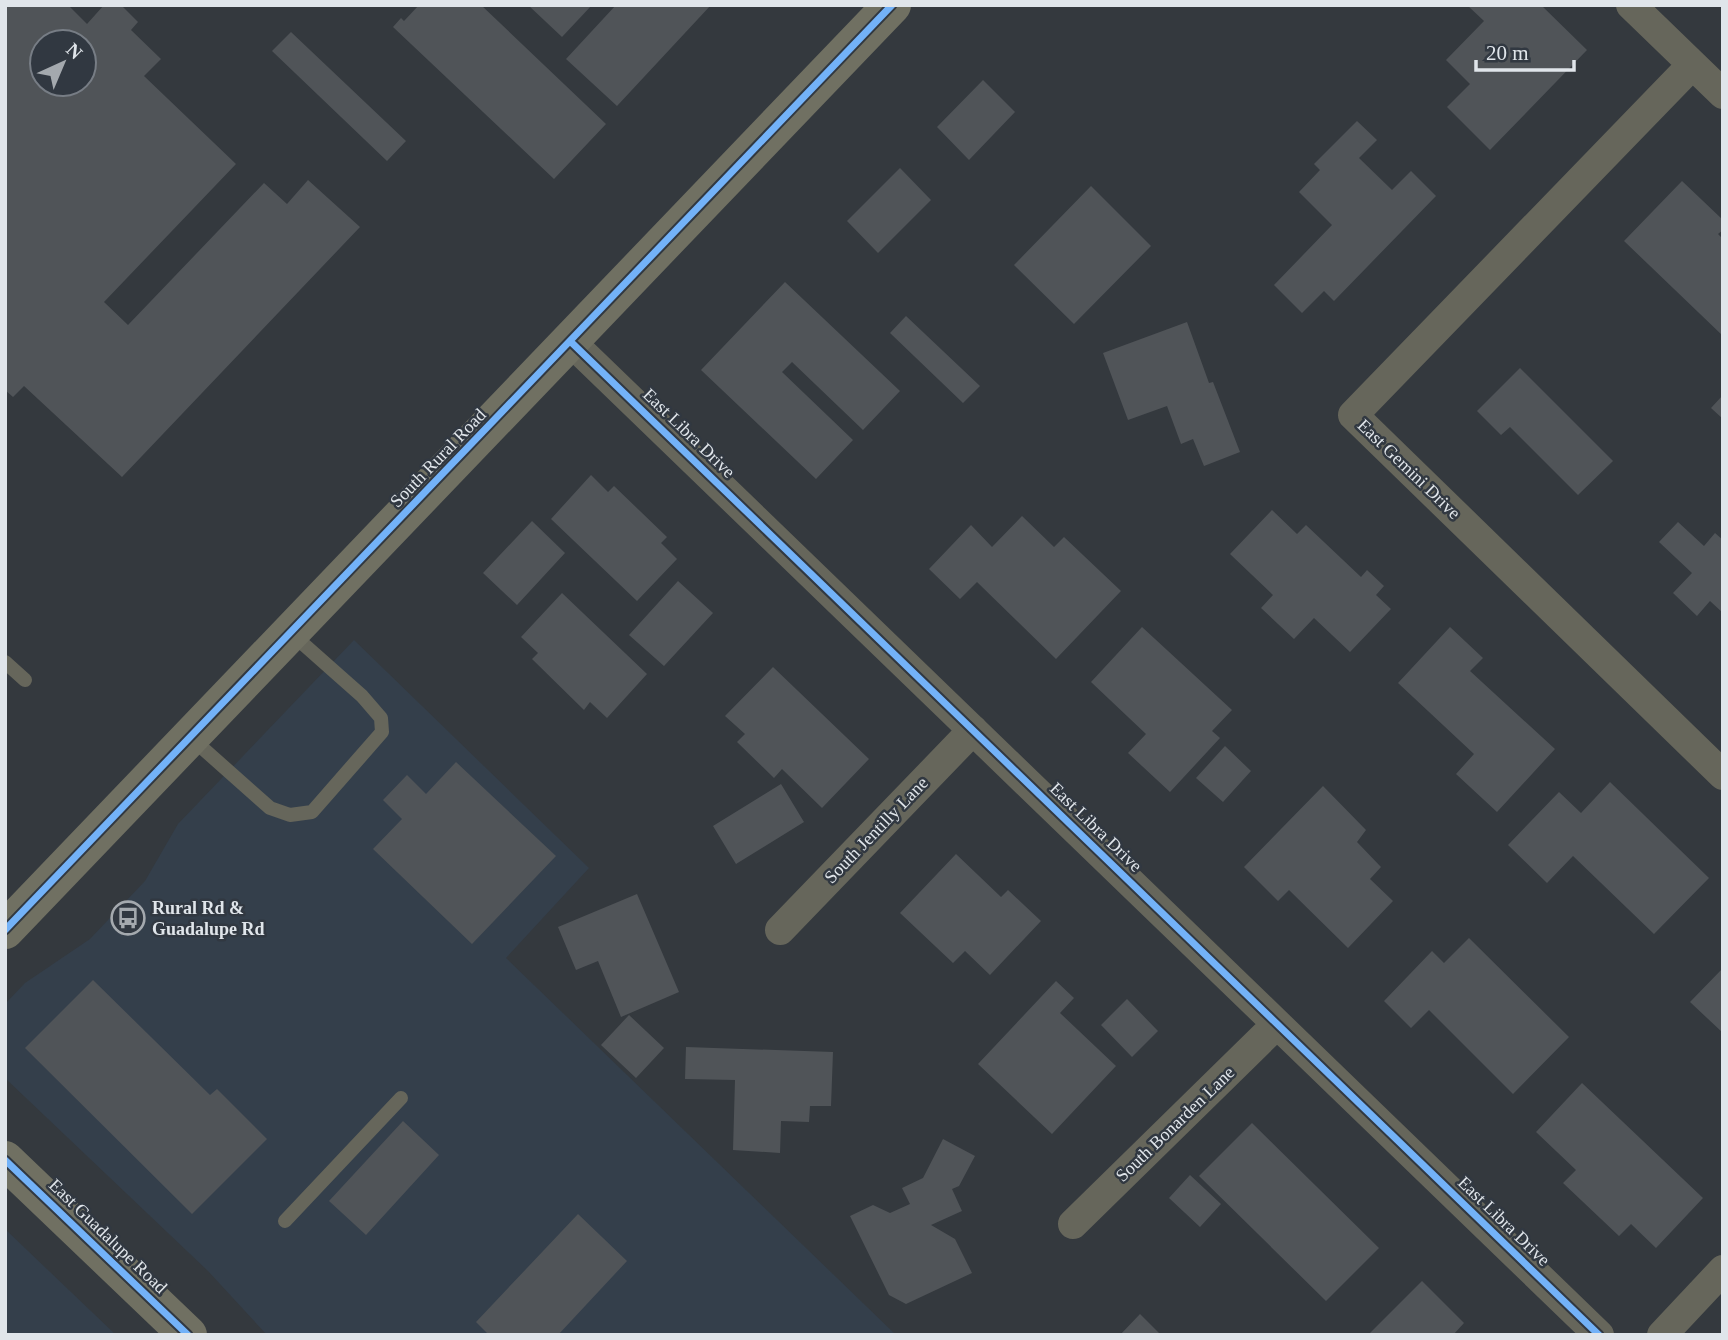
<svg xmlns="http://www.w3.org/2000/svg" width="1728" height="1340" font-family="'Times New Roman',serif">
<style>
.built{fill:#343f4b}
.building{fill:#505458;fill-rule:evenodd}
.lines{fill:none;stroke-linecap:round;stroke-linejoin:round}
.lane{stroke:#66665b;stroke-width:14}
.street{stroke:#66665b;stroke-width:30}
.secondary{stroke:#707062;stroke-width:38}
.cycleway-casing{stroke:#313841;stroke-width:11}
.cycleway{stroke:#73b2f8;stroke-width:7}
.labels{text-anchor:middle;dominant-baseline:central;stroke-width:5;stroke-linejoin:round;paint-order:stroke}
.street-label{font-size:18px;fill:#e0e5ea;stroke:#313841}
.poi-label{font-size:18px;font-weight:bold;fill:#e0e5ea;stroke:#313841;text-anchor:start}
</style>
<rect width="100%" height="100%" fill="#34393e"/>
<!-- built -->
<path class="built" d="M354,640l235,228 -83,90 390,377h-629l-59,-64 -203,-193v-74l20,-21 65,-44 55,-58 33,-57z
M5,1229l111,106h-111z"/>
<!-- building -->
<path class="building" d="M5,5h63l19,19 17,-19h17l17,17 -7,8 30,29 -17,17 92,88 -132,138 24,23 136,-142 23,21 21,-24 52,47 -238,250 -98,-91 -11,11 -8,-7zM42,42h42v42h-42z
M419,5h62l125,119 -52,55 -161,-152 8,-9 3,3z
M528,5h64l-30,32z
M616,5h95l-94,101 -51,-47z
M1467,5h74l46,45 -97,100 -43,-43 23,-23 -24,-24 38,-39z
M291,32l115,109 -19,20 -115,-110z
M983,80l32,32 -46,48 -32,-33z
M1357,121l20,19 -18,18 33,32 19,-19 25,25 -102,105 -10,-10 -22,22 -28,-28 58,-60 -33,-33 21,-22 -6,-6z
M900,168l31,32 -53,53 -31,-32z
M1682,181l41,39v10l-5,4 5,5v97l-99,-95z
M1091,186l60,60 -77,78 -60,-59z
M785,282l115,109 -37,39 -71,-68 -10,10 71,68 -37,39 -115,-109z
M906,316l74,70 -17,17 -73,-70z
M1187,322l22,61 4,-1 27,70 -36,14 -11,-27 -12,5 -14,-38 -39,14 -25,-67z
M1520,368l93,93 -35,34 -68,-68 -9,8 -24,-24z
M1723,395v24l-12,-11z
M591,475l17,17 6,-6 53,51 -6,6 16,16 -40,42 -86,-82z
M1272,510l25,24 9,-9 55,52 6,-7 17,16 -8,9 15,14 -41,43 -36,-34 -20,21 -33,-31 12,-13 -43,-41z
M1022,516l32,31 10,-10 57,54 -65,68 -79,-77 -17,17 -31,-30 42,-44 21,22z
M532,521l33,32 -48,52 -34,-32z
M1678,522l26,24 11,-13 8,7v73l-13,-12 -13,15 -24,-23 19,-20 -33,-31z
M678,581l35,32 -49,53 -35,-31z
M562,593l85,81 -40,44 -17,-16 -6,8 -52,-51 6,-6 -17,-16z
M1142,627l90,83 -20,21 8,7 -50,54 -42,-39 18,-19 -55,-52z
M1450,627l33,31 -13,13 85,78 -58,63 -41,-38 18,-20 -76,-71z
M773,667l96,92 -47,49 -40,-39 -8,9 -37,-36 8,-8 -20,-18z
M1225,746l26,25 -28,31 -27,-24z
M456,762l100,94 -84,88 -99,-95 29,-30 -19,-19 24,-25 19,19z
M1610,782l99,96 -55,56 -81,-78 -26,27 -39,-38 51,-53 22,21z
M781,784l23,38 -68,42 -23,-38z
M1323,786l43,44 -9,12 24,25 -11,12 23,22 -45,47 -59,-58 -11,11 -34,-34z
M956,854l45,43 7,-7 33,31 -51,54 -25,-24 -12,12 -53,-50z
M637,894l42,98 -58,25 -23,-56 -22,9 -18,-43z
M134,905l6,6 -11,12 -6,-6z
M1469,938l100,99 -56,57 -84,-84 -18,18 -27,-27 48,-50 12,12z
M1723,968v65l-33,-31z
M93,980l117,115 7,-6 50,50 -75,75 -167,-166z
M1056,981l18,17 -14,15 56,53 -64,68 -74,-70z
M1127,999l31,32 -26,26 -31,-32z
M629,1015l35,33 -28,30 -35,-33z
M686,1047l147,5 -2,54h-21l-1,16 -28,-1 -1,32 -47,-3 2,-70 -50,-1z
M1582,1083l121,115 -47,50 -25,-24 -12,12 -56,-53 13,-13 -40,-38z
M403,1121l36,34 -73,80 -37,-34z
M1252,1123l127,125 -53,53 -127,-125z
M943,1139l32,17 -16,30 -7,3 10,22 -31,14 24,14 17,34 -66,31 -17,-9 -39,-79 23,-11 17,8 20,-9 -8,-16 21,-10z
M1190,1175l31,29 -21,23 -31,-29z
M578,1214l49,47 -69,74h-69l-13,-13z
M1422,1281l42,42 -11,12h-85z
M1140,1314l21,21h-41z"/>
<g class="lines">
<!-- lane -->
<path class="lane" d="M5,662l20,18
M190,737l80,71 20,7 22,-3 70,-80 -1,-14 -19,-22 -70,-62
M285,1221l116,-123"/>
<!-- street -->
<path class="street" d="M1631,5l92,89
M1692,65l-339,350 370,360
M571,342l1028,993
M780,930l193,-200
M1073,1224l204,-200
M1662,1335l61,-65"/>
<!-- secondary -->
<path class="secondary" d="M5,930l887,-925
M5,1160l183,175"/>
<defs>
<path id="cycleway" d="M571,342l1028,993
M5,930l887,-925
M5,1160l183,175"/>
</defs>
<!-- cycleway casing -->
<use href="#cycleway" class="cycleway-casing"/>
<!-- cycleway -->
<use href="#cycleway" class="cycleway"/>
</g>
<!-- icons -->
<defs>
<symbol id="bus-ring" viewBox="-11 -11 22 22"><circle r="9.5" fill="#313841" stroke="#a4a9ae" stroke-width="1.5"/><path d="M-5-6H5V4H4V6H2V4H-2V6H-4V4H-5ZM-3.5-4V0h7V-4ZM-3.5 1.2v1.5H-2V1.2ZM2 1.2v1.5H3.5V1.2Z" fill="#a4a9ae"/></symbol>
</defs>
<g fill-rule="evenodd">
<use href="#bus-ring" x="109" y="899" width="38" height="38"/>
</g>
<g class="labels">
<!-- street labels -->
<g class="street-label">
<text transform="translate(689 433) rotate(44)">East Libra Drive</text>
<text transform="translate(438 458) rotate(-46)">South Rural Road</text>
<text transform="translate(1409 469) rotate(44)">East Gemini Drive</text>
<text transform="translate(1096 827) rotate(44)">East Libra Drive</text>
<text transform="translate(876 830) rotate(-46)">South Jentilly Lane</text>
<text transform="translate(1175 1124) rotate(-44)">South Bonarden Lane</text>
<text transform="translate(1504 1221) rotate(44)">East Libra Drive</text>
<text transform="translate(108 1236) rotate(44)">East Guadalupe Road</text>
</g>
<!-- poi labels -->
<g class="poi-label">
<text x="152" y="908">Rural Rd &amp;<tspan x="152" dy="21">Guadalupe Rd</tspan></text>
</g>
</g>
<!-- border -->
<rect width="1728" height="1340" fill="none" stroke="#e0e5ea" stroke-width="14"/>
<!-- north arrow -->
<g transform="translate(63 63) rotate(44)"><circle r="33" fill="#313841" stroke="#777d85" stroke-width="2"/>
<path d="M0-5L12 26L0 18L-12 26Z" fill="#a4a9ae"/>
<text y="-10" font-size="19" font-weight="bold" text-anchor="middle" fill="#e0e5ea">N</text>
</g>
<!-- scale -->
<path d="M1476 60v10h98v-10" fill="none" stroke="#e0e5ea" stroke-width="3.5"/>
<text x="1486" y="60" font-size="21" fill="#e0e5ea" stroke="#313841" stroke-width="5" paint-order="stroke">20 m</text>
</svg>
